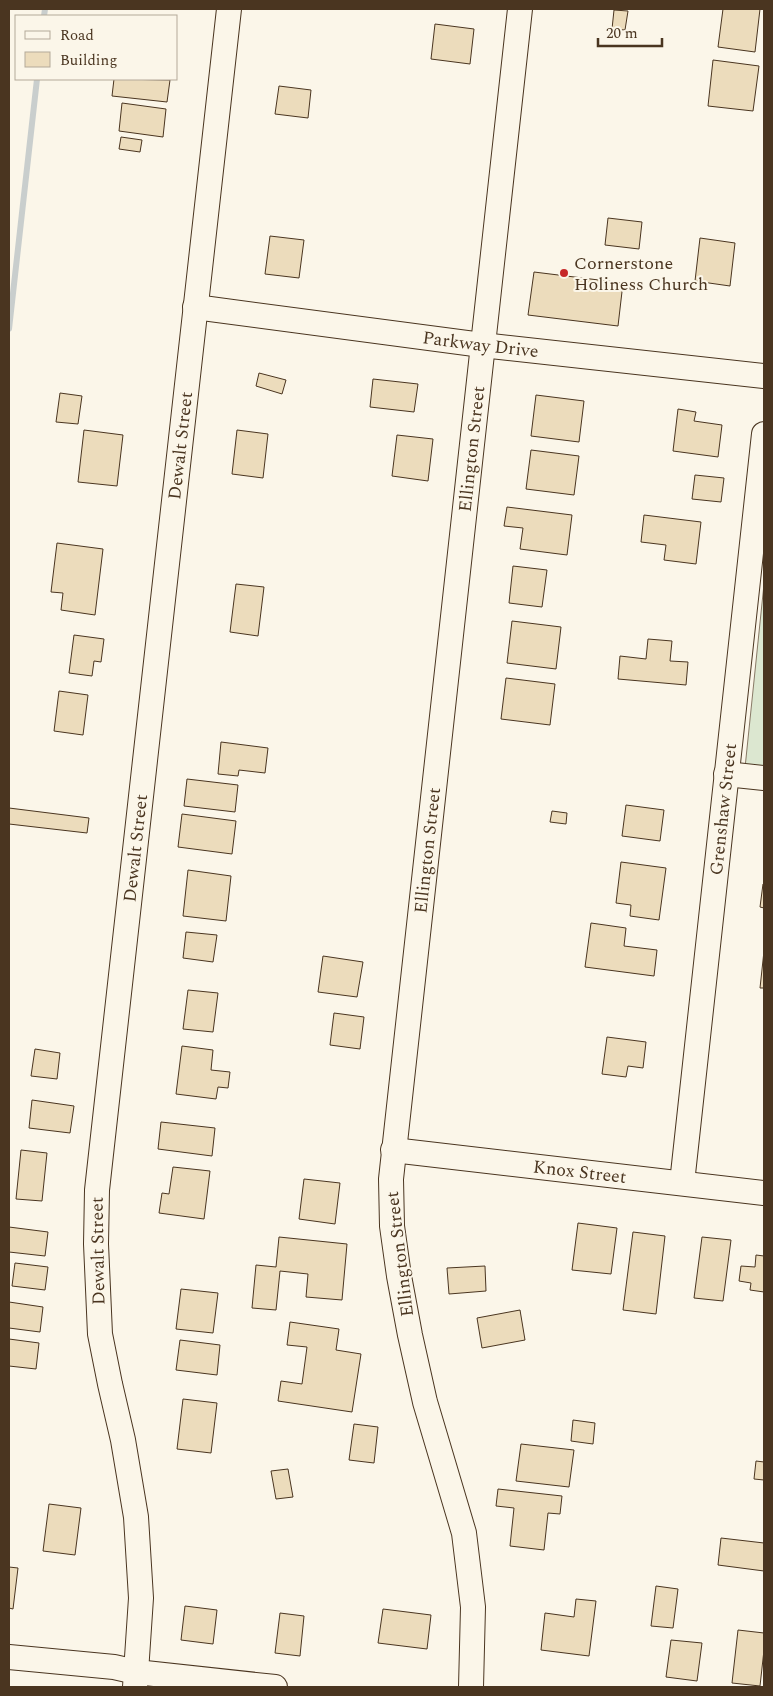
<svg xmlns="http://www.w3.org/2000/svg" width="773" height="1696" font-family="Spectral,serif">
<style>
.green{fill:#dce7d0;stroke:#887966}
.lines{fill:none;stroke-linecap:round;stroke-linejoin:round}
.stream{stroke:#c9cecd;stroke-width:6}
.building{fill:#ecdcbc;stroke:#4a3520}
.minor-casing{stroke:#4a3520;stroke-width:26}
.minor{stroke:#fbf6e9;stroke-width:24}
.poi-dot{fill:#c62828;stroke:#fbf6e9;stroke-width:2}
.labels{text-anchor:middle;dominant-baseline:central;stroke-width:4;stroke-linejoin:round;paint-order:stroke}
.poi-label{font-size:18px;fill:#4a3520;stroke:#fbf6e9;text-anchor:start}
.street-label{font-size:18px;fill:#4a3520;stroke:#fbf6e9}
</style>
<rect width="100%" height="100%" fill="#fbf6e9"/>
<!-- green -->
<path class="green" d="M764,584v186l-19,-2z"/>
<g class="lines">
<!-- stream -->
<path class="stream" d="M44,16l1,-7
M9,329l28,-250"/>
</g>
<!-- building -->
<path class="building" d="M723,9h37l-5,43 -37,-5z
M614,10l14,1 -3,19 -13,-1z
M435,24l39,5 -4,35 -39,-5z
M713,60l46,6 -6,45 -45,-5z
M114,79l56,1 -3,22 -55,-6z
M279,86l32,4 -3,28 -33,-4z
M122,103l44,6 -3,28 -44,-6z
M121,137l21,3 -2,12 -21,-3z
M608,218l34,4 -3,27 -34,-4z
M270,236l34,4 -5,38 -34,-4z
M700,238l35,5 -5,43 -35,-5z
M534,272l89,11 -5,43 -90,-11z
M259,373l27,7 -4,14 -26,-8z
M373,379l45,5 -4,28 -44,-5z
M60,393l22,3 -4,28 -22,-2z
M536,395l48,6 -5,41 -48,-6z
M678,409l18,3 -2,9 28,4 -4,32 -45,-6z
M84,430l39,5 -6,51 -39,-4z
M237,430l31,4 -5,44 -31,-4z
M397,435l36,4 -5,42 -36,-5z
M531,450l48,6 -5,39 -48,-6z
M695,475l29,3 -3,24 -29,-3z
M507,507l65,8 -5,40 -47,-6 3,-21 -19,-2z
M644,515l57,7 -5,42 -32,-4 2,-15 -25,-3z
M57,543l46,6 -8,66 -34,-5 2,-17 -12,-1z
M513,566l34,4 -5,37 -33,-4z
M236,584l28,3 -6,49 -28,-4z
M512,621l49,6 -5,42 -49,-6z
M74,635l30,4 -3,23 -7,-1 -2,15 -23,-3z
M648,639l24,2 -2,20 18,1 -2,23 -68,-6 2,-23 26,3z
M506,678l49,6 -5,41 -49,-6z
M59,691l29,4 -5,40 -29,-4z
M221,742l47,6 -3,25 -26,-3 -1,6 -20,-2z
M187,779l51,6 -3,27 -51,-6z
M626,805l38,5 -4,31 -38,-5z
M9,808l80,10 -2,15 -78,-9z
M552,811l15,2 -1,11 -16,-2z
M182,814l54,7 -4,33 -54,-7z
M621,862l45,6 -7,52 -29,-4 1,-11 -15,-2z
M188,870l43,6 -5,45 -43,-5z
M763,884h1v24l-4,-1z
M591,923l35,5 -2,18 33,4 -3,26 -69,-9z
M186,932l31,3 -4,27 -30,-4z
M764,951v37h-4z
M323,956l40,6 -6,35 -39,-5z
M188,990l30,3 -5,39 -30,-3z
M334,1013l30,4 -4,32 -30,-4z
M607,1037l39,5 -3,26 -15,-2 -2,11 -24,-3z
M182,1046l31,4 -2,20 19,2 -2,16 -10,-1 -2,12 -40,-5z
M35,1049l25,4 -3,26 -26,-3z
M32,1100l42,6 -4,27 -41,-5z
M161,1122l54,6 -3,28 -54,-7z
M21,1150l26,3 -5,48 -26,-2z
M173,1167l37,4 -6,48 -45,-6 3,-20 7,1z
M304,1179l36,4 -5,41 -36,-5z
M578,1223l39,5 -6,46 -39,-4z
M9,1227l39,5 -3,24 -36,-4z
M633,1232l32,4 -9,78 -33,-4z
M279,1237l68,7 -5,56 -36,-3 2,-23 -28,-3 -4,39 -24,-2 4,-43 20,2z
M702,1237l29,3 -8,61 -29,-3z
M756,1255l8,1v36l-14,-2 1,-7 -12,-2 2,-15 14,1z
M15,1263l33,4 -3,23 -33,-4z
M485,1266l1,25 -37,3 -2,-26z
M181,1289l37,4 -5,40 -37,-4z
M9,1302l34,5 -3,25 -31,-4z
M520,1310l5,30 -43,8 -5,-30z
M290,1322l49,7 -3,21 25,4 -9,58 -74,-11 3,-20 21,3 5,-37 -20,-2z
M9,1339l30,4 -3,26 -27,-3z
M180,1340l40,5 -3,30 -41,-5z
M183,1399l34,4 -6,50 -34,-4z
M573,1420l22,3 -2,21 -22,-3z
M354,1424l24,3 -4,36 -25,-3z
M521,1444l53,6 -5,37 -53,-6z
M756,1461l8,1v18l-10,-1z
M288,1469l5,28 -17,2 -5,-28z
M498,1489l64,7 -2,18 -12,-1 -4,37 -34,-4 4,-38 -18,-2z
M49,1504l32,4 -6,47 -32,-4z
M721,1538l43,5v28l-46,-6z
M9,1567l9,1 -5,41 -4,-1z
M656,1586l22,3 -5,39 -22,-2z
M576,1599l20,2 -7,55 -48,-6 4,-37 29,4z
M185,1606l32,4 -4,34 -32,-4z
M383,1609l48,6 -4,34 -49,-6z
M280,1613l24,3 -4,40 -25,-3z
M738,1630l26,3v17l-4,36 -28,-3z
M671,1640l31,3 -5,38 -31,-4z"/>
<g class="lines">
<defs>
<g id="minor">
<path id="s1" d="M195,307l287,38 282,31"/>
<path d="M726,774l38,4"/>
<path id="s2" d="M393,1150l371,43"/>
<path id="s3" d="M682,1183l82,-749"/>
<path d="M9,1657l105,10 22,5 139,15"/>
<path id="s4" d="M135,1687l6,-89 -5,-81 -13,-77 -13,-56 -10,-50 -4,-90 1,-54 132,-1181"/>
<path id="s5" d="M471,1687l2,-80 -9,-74 -39,-131 -15,-67 -11,-59 -7,-50 -1,-47 129,-1170"/>
</g>
</defs>
<!-- minor casing -->
<use href="#minor" class="minor-casing"/>
<!-- minor -->
<use href="#minor" class="minor"/>
</g>
<!-- markers -->
<circle class="poi-dot" cx="564" cy="273" r="5"/>
<g class="labels">
<!-- poi labels -->
<g class="poi-label">
<text x="574" y="263">Cornerstone<tspan x="574" dy="21">Holiness Church</tspan></text>
</g>
<!-- street labels -->
<g class="street-label">
<text stroke="none"><textPath href="#s1" startOffset="288">Parkway Drive</textPath></text>
<text stroke="none"><textPath href="#s4" startOffset="1250">Dewalt Street</textPath></text>
<text stroke="none"><textPath href="#s5" startOffset="1252">Ellington Street</textPath></text>
<text stroke="none"><textPath href="#s3" startOffset="376">Grenshaw Street</textPath></text>
<text stroke="none"><textPath href="#s4" startOffset="845">Dewalt Street</textPath></text>
<text stroke="none"><textPath href="#s5" startOffset="848">Ellington Street</textPath></text>
<text stroke="none"><textPath href="#s2" startOffset="188">Knox Street</textPath></text>
<text transform="translate(98 1251) rotate(-91)">Dewalt Street</text>
<text transform="translate(400 1254) rotate(-97)">Ellington Street</text>
</g>
</g>
<!-- border -->
<rect width="773" height="1696" fill="none" stroke="#4a3520" stroke-width="20"/>
<!-- legend -->
<rect x="15" y="15" width="162" height="65" fill="#fbf6e9" stroke="#b4a999"/>
<rect x="25" y="31" width="25" height="8" fill="#fbf6e9" stroke="#b4a999"/>
<text x="60" y="40" font-size="15" fill="#4a3520">Road</text>
<rect x="25" y="52" width="25" height="15" fill="#ecdcbc" stroke="#b4a999"/>
<text x="60" y="65" font-size="15" fill="#4a3520">Building</text>
<!-- scale -->
<path d="M598 38v8h64v-8" fill="none" stroke="#4a3520" stroke-width="2.5"/>
<text x="606" y="38" font-size="15" fill="#4a3520" stroke="#fbf6e9" stroke-width="4" paint-order="stroke">20 m</text>
</svg>
